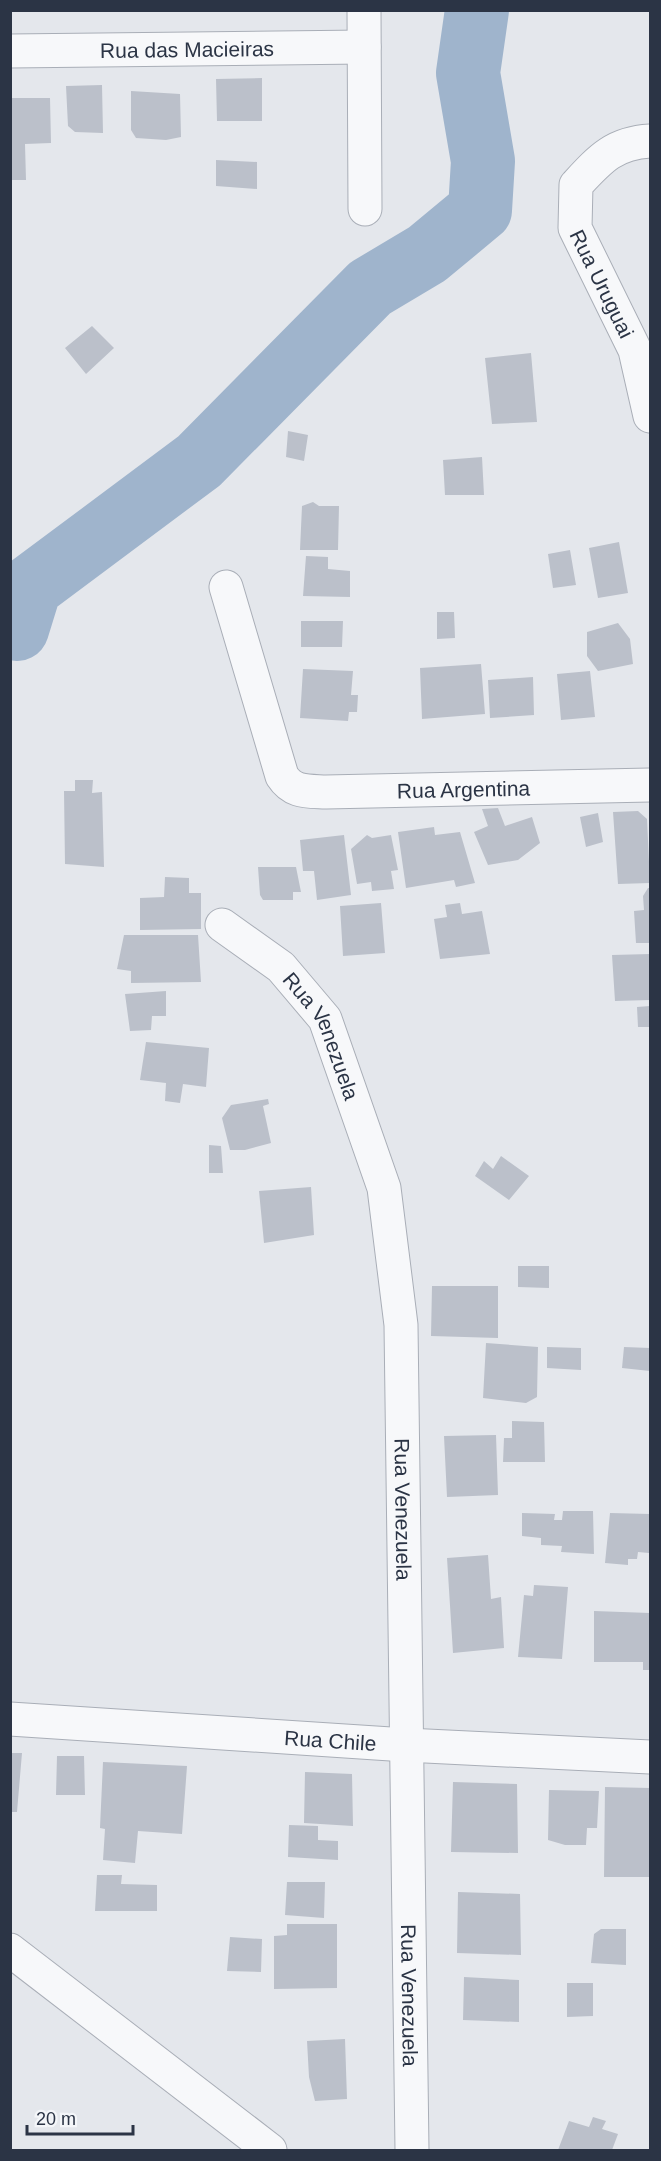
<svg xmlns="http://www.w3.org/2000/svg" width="661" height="2161" font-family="Helvetica,sans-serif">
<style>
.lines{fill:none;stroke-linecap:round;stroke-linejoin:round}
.river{stroke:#9fb4cc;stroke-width:64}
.building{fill:#bbc0ca}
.minor-casing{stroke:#a9aeb7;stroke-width:35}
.minor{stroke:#f7f8fa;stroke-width:33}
.labels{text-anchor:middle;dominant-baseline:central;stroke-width:4.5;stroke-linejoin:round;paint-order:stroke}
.street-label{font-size:21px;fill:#2b3445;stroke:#f4f6f9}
</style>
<rect width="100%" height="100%" fill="#e4e7ec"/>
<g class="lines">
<!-- river -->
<path class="river" d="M17,629l13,-42 169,-126 171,-173 57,-34 53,-44 3,-49 -15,-88 9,-63"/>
</g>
<!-- building -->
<path class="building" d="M262,78v43h-45l-1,-42z
M102,85l1,48 -28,-1 -7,-6 -2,-40z
M131,91l49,3 1,43 -15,3 -30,-2 -5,-8z
M10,98h40l1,45 -26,1 1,36h-16z
M216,160l41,2v27l-41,-3z
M92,326l22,22 -28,26 -21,-26z
M531,353l6,69 -45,2 -7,-66z
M288,431l20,4 -4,26 -18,-4z
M482,457l2,38h-39l-2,-35z
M313,502l6,4h20l-1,44h-38l2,-44z
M619,542l9,51 -30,5 -9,-50z
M570,550l6,35 -23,3 -5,-34z
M306,556l22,1v12l22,2v26l-47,-1z
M437,612h17l1,26 -18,1z
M301,621h42l-1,26h-41z
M618,623l12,16 3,25 -35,7 -11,-15v-24z
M481,664l4,50 -63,5 -2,-51z
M303,669l50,2 -2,24h7l-1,17h-8l-1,9 -48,-3z
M590,671l5,46 -34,3 -4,-46z
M533,677l1,38 -44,3 -2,-38z
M75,780h18l-1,13 10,-1 2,75 -39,-3 -1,-73h11z
M498,808l7,18 27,-9 8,26 -22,17 -30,5 -14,-33 14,-6 -6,-17z
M638,811l9,8 3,64 -32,1 -5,-72z
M598,813l5,29 -17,5 -6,-30z
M434,827l1,8 25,-3 15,51 -19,4 -2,-7 -48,8 -8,-56z
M344,835l7,60 -34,5 -3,-29h-11l-3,-31z
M367,835l5,3 19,-3 7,35 -7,1 3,18 -22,2 -1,-9 -14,2 -6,-35z
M258,867h38l5,25h-8v8h-30l-3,-5z
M165,877l24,1v15h12v36l-61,1v-32l24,-1z
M648,888h2v55h-14l-2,-32 10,-1 -1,-14z
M381,903l4,50 -42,3 -3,-50z
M460,903l2,11 20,-3 8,43 -50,5 -6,-40 13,-2 -2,-12z
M124,935h74l3,47 -70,1v-12l-14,-2z
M650,954v46l-35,1 -3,-46z
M166,991v25h-14l-1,14 -21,1 -5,-37z
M650,1006v21h-12l-1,-20z
M146,1042l63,6 -3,39 -23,-3 -3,19 -15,-2 1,-18 -26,-3z
M268,1099l1,5 -6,2 8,37 -26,7h-15l-8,-32 9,-13z
M209,1145l12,1 2,27h-14z
M501,1156l28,20 -20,24 -34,-24 9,-15 9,8z
M311,1187l3,48 -50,8 -5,-52z
M518,1266h31v22l-31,-1z
M432,1286h66v52l-67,-2z
M486,1343l52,4 -1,50 -11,6 -43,-5z
M547,1347l34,1v22l-34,-2z
M624,1347l26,1v23l-28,-3z
M512,1421l32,1 1,40h-42l1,-24h8z
M496,1435l2,60 -51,2 -3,-61z
M563,1511h30l1,43 -33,-2 1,-6 -21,-1v-7l-19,-2v-23l33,1 -1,6h8z
M610,1513l40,1 -1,39 -11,-1 -1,7h-9v6l-23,-2z
M488,1555l3,44 10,-2 3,51 -51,5 -6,-95z
M534,1585l34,2 -6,72 -44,-2 6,-62 9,1z
M594,1611l56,2v57h-7v-8h-49z
M10,1753h12l-5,59h-7z
M57,1756h27l1,39h-29z
M103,1762l84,4 -5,68 -44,-3 -3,32 -32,-3 2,-31 -5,-1z
M305,1772l47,2 1,52 -49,-3z
M453,1782l64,2 1,69 -67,-1z
M605,1787l45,1v89h-46z
M549,1790l50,1 -2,37h-10l-1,17h-21l-17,-5z
M289,1825l29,1v14l20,1v19l-50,-3z
M97,1875h25l-1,9 36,1v26h-62z
M287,1882h38l-1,36 -39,-3z
M458,1892l62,2 1,61 -64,-2z
M287,1924h50v64l-63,1v-53l13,-1z
M601,1929h25v36l-35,-2 3,-29z
M230,1937l32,2 -1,33 -34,-1z
M464,1977l55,3v42l-56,-2z
M567,1983h26v33l-26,1z
M345,2039l2,60 -32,2 -6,-24 -2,-36z
M593,2117l13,4 -4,8 16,5 -6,16h-54l11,-29 20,6z"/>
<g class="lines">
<defs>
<g id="minor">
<path d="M364,10l1,199"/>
<path id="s1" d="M10,51l354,-4"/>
<path id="s2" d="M650,141c-36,2 -50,18 -74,44l-1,43 60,122 15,66"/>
<path id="s3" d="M226,587l56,189c11,17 25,15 44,16l324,-7"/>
<path id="s4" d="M222,925l59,42 44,52 59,169 17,137 11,825"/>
<path id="s5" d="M10,1719l396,26 244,12"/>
<path d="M10,1950l260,200"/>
</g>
</defs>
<!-- minor casing -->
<use href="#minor" class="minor-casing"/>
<!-- minor -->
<use href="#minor" class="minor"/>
</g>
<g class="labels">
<!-- street labels -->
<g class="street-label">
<text stroke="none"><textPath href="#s1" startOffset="177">Rua das Macieiras</textPath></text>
<text stroke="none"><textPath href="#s2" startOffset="194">Rua Uruguai</textPath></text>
<text stroke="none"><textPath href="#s3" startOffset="384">Rua Argentina</textPath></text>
<text stroke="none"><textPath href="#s4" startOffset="154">Rua Venezuela</textPath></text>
<text stroke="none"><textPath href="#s4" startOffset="642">Rua Venezuela</textPath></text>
<text stroke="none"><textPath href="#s5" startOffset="321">Rua Chile</textPath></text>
<text stroke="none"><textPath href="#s4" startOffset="1128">Rua Venezuela</textPath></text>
</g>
</g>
<!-- border -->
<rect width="661" height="2161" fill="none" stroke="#2b3445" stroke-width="24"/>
<!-- scale -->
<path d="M27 2125v9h106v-9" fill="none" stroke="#2b3445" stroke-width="3"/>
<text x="36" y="2125" font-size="18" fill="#2b3445" stroke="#f4f6f9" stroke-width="4.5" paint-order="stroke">20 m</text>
</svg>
